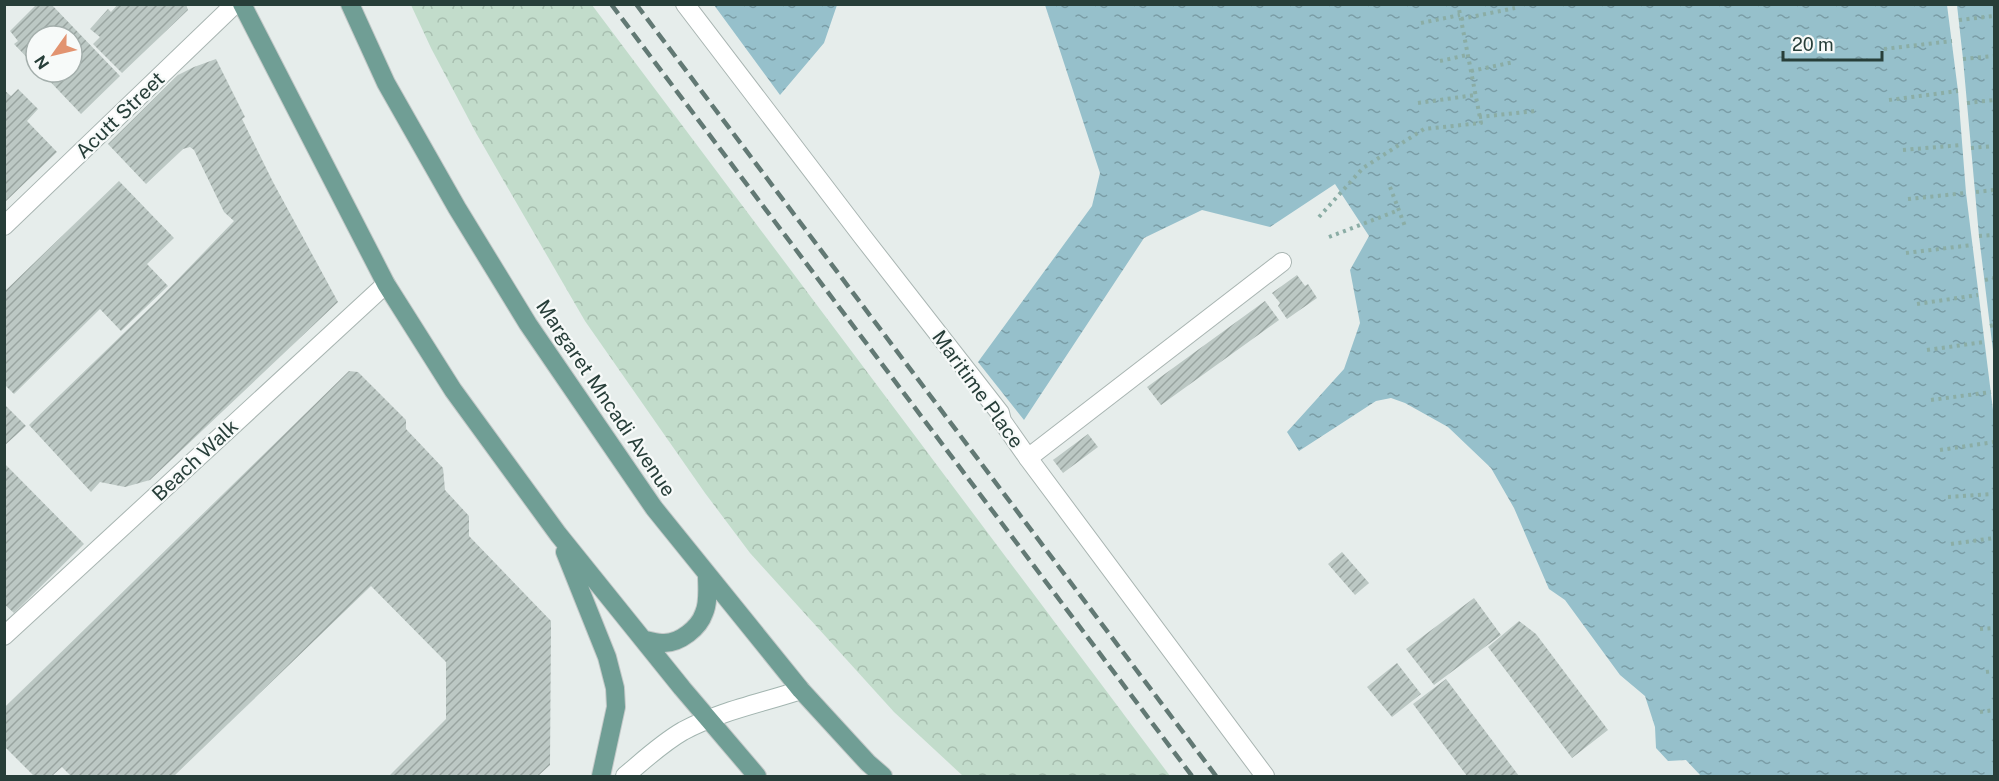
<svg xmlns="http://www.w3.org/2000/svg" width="1999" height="781" font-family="'Public Sans',sans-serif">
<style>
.park{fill:url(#park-crowns)}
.water{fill:url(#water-ripples)}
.pier{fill:#e6edeb}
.building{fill:url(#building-hatch)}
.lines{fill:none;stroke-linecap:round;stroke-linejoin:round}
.lane-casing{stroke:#a9b5b2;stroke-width:20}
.street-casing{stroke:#a9b5b2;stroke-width:20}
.secondary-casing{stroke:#a3b5b0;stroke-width:20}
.primary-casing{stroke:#c3c9c8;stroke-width:20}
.path{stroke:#8bada5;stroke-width:4;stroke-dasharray:3 4.5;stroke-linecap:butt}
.lane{stroke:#fff;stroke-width:18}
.street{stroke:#fff;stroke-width:18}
.secondary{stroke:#fff;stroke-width:18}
.primary{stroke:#709e95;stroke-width:18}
.rail{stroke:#627974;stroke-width:4.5;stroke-dasharray:12 6;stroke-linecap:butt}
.labels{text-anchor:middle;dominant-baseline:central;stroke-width:4.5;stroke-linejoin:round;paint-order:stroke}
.street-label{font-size:20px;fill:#273e39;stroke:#f7faf9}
</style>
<defs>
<pattern id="park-crowns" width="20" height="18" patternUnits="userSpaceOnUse" patternTransform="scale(1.5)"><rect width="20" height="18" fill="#c2dccb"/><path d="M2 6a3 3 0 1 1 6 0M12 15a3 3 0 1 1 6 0" fill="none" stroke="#a7beaf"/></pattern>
<pattern id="water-ripples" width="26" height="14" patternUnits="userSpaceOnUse" patternTransform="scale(1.5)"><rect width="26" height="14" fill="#96c0cb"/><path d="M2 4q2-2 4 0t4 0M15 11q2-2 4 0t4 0" fill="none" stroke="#7a9da6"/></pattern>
<pattern id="building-hatch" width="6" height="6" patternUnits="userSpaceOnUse" patternTransform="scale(1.5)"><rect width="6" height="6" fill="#bcc8c4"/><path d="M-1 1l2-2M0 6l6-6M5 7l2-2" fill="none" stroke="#99a4a0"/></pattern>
</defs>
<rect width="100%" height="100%" fill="#e6edeb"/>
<!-- park -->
<path class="park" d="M411,5h181l578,771h-207l-69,-64 -144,-159 -45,-60 -120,-172 -109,-188 -45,-85z"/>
<!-- water -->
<path class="water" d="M714,5h123l-13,38 -44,52z
M1045,5h949v771h-293l-15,-16 -18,1 -12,-13 -1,-21 -10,-31 -25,-21 -55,-75 -16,-11 -35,-81 -23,-40 -43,-41 -43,-24 -14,-5 -15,3 -77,50 -12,-19 57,-63 16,-46 -10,-53 19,-34 -34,-52 -65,43 -68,-17 -58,28 -120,182 -46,-58 114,-156 8,-33z"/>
<!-- pier -->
<path class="pier" d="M1947,5h10l6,54 16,177 15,123v59l-28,-225 -8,-102z"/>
<!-- building -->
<path class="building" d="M37,4h14l69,72 -39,38 -40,-42h31v-36h-36v31l-22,-23 4,-3 -8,-10z
M118,4h68l2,6 -66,63 -29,-29 7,-7 -10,-8 18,-20 3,3z
M216,59l29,58 -3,2 31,63 65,120 -188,178 -25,7 -25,-5 -9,10 -62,-67 128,-124 77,-80 -10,-9 -30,-62 -4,-3 -7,2 -37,35 -38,-40 70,-69 16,-8z
M18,89l20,20 -11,12 30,31 -53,51v-113l7,6z
M119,181l55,57 -27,26 21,22 -47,45 -21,-22 -86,85 -10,-10v-92z
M1297,275l8,11 3,-2 9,14 -30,21 -9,-13 2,-3 -8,-10z
M1265,301l14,19 -118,85 -14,-18z
M349,371l9,1 48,48v9l37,39 2,22 24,26v20l82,85 -1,144 -12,11h-149l57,-57v-57l-75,-76 -197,190h-103l-9,-9 -10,9h-18l-30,-30v-38z
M4,404l22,22 -22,20z
M1088,434l10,13 -35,26 -10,-13z
M4,463l80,81 -70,69 -10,-9z
M1342,552l27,31 -14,12 -27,-31z
M1474,598l27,37 -67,50 -28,-36z
M1519,621l17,13 72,96 -36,28 -84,-111z
M1397,663l24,31 -29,23 -25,-30z
M1446,679l73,97h-52l-54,-72z"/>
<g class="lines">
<defs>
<path id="lane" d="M1028,458l254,-196"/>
<path id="street" d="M685,4l177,232 138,177 2,8 26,37 237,318
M4,226l231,-222
M4,636l382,-352"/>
<path id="secondary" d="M625,776c19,-16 37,-33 58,-45 37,-20 79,-28 118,-41"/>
<path id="primary" d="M242,4l144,280 67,106 105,144 124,154 75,88
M350,4l36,79 71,125 71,116 126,184 147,182 67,73 15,13
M565,552l42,105 8,31 1,19 -15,69
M644,640c7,1 13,3 20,3 16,0 35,-15 40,-30 5,-11 3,-26 3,-38"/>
</defs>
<!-- lane casing -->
<use href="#lane" class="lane-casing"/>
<!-- street casing -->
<use href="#street" class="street-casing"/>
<!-- secondary casing -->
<use href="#secondary" class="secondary-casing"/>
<!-- primary casing -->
<use href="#primary" class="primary-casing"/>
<!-- path -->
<path class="path" d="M1461,19l54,-11
M1959,20l35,-4
M1421,23l39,-8
M1884,49l68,-8
M1963,59l31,-3
M1440,61l27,-6
M1471,71l43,-9
M1889,100l69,-9
M1418,103l57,-8
M1967,103l27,-3
M1479,117l56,-6
M1971,148l23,-2
M1903,150l58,-5
M1390,187l16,42
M1976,192l18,-2
M1908,199l58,-6
M1319,217l44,-49 61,-39 57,-6 -23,-119
M1979,236l15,-1
M1329,237l70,-27
M1906,253l66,-8
M1985,280l9,-2
M1917,304l61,-9
M1990,326l4,-1
M1927,350l57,-8
M1931,400l60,-8
M1940,450l54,-8
M1948,497l46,-3
M1951,544l43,-6
M1980,629l14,-1
M1986,672l8,-1
M1980,712l14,-2"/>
<!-- lane -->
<use href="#lane" class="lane"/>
<!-- street -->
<use href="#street" class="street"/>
<!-- secondary -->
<use href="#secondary" class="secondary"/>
<!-- primary -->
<use href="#primary" class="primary"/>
<!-- rail -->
<path class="rail" d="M611,4l581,772
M636,4l580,772"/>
</g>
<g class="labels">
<!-- street labels -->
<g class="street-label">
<text transform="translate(120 115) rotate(-44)">Acutt Street</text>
<text transform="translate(978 389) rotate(54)">Maritime Place</text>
<text transform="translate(606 398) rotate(56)">Margaret Mncadi Avenue</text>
<text transform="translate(195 460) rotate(-43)">Beach Walk</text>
</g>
</g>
<!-- border -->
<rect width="1999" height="781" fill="none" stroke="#273e39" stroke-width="12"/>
<!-- north arrow -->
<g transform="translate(54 54) rotate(236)"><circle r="28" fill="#f7faf9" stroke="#a4afac" stroke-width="1.5"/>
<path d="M0-4.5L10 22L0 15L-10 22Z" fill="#e29370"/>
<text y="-9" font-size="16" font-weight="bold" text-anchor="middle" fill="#273e39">N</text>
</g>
<!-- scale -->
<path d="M1783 51v9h99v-9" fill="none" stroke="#273e39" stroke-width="3"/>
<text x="1792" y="51" font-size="18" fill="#273e39" stroke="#f7faf9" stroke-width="4.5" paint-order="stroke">20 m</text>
</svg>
